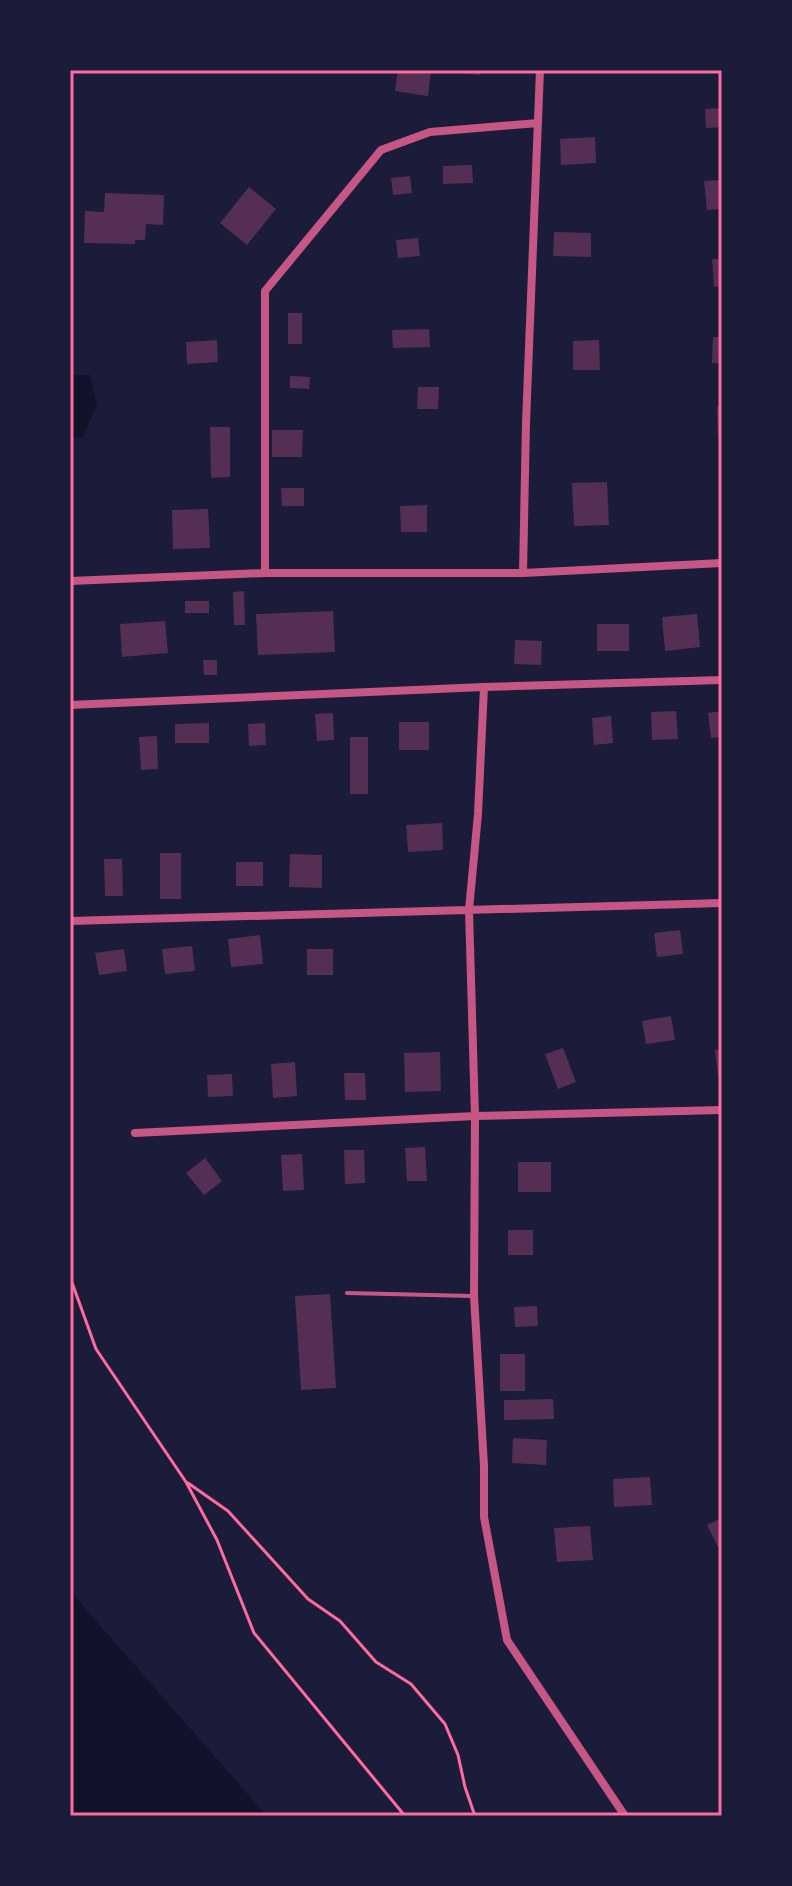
<svg xmlns="http://www.w3.org/2000/svg" width="792" height="1886" font-family="'Nunito Sans',sans-serif">
<style>
.water{fill:#12122b}
.building{fill:#542f53}
.lines{fill:none;stroke-linecap:round;stroke-linejoin:round}
.path{stroke:#ff6b9d;stroke-width:3}
.service{stroke:#c65784;stroke-width:4}
.minor{stroke:#c65784;stroke-width:8}
.neatline{fill:none;stroke:#ff6b9d;stroke-width:3}
</style>
<rect width="100%" height="100%" fill="#1b1b3a"/>
<!-- water -->
<path class="water" d="M70,375h20l7,29 -14,34h-13z
M70,1589l18,23 179,204h-197z"/>
<!-- building -->
<path class="building" d="M398,70l33,2 -3,24 -33,-5z
M450,70h30v5l-30,-3z
M722,108v19l-16,1 -1,-19z
M595,137l1,26 -35,2 -1,-26z
M472,165l1,18 -30,1v-18z
M410,176l2,17 -19,2 -2,-17z
M722,180v29l-15,1 -3,-29z
M249,187l27,22 -29,36 -27,-22z
M105,193l59,2 -1,30 -17,-1 -1,16h-10v4l-51,-1 1,-32 19,1z
M554,232l37,1v24l-38,-1z
M418,238l2,18 -22,2 -2,-18z
M712,259h10v27l-8,1z
M288,313h14v31h-14z
M429,329l1,18 -37,1 -1,-18z
M713,337h9v26h-10z
M217,340l1,22 -31,2 -1,-22z
M599,340l1,30h-27v-29z
M290,376l20,1 -1,12 -19,-1z
M418,387h21l-1,22h-21z
M717,406h5v32h-4z
M210,427h20v50l-19,1z
M272,430h31l-1,27h-30z
M607,482l2,43 -35,1 -2,-43z
M281,488h23v18h-22z
M427,505v27h-26l-1,-26z
M208,509l2,39 -37,1 -1,-39z
M244,591l1,34h-11l-1,-33z
M185,601h24v12h-24z
M333,611l2,41 -77,3 -2,-41z
M697,614l3,33 -35,4 -3,-34z
M165,621l3,32 -46,4 -2,-33z
M597,624h32v27h-32z
M515,640l27,1 -1,24 -27,-1z
M203,660h14v15h-13z
M676,711l2,28 -26,1 -1,-28z
M722,711v26l-11,1 -3,-25z
M333,713l1,27 -17,1 -2,-27z
M611,716l2,27 -19,2 -2,-27z
M399,722h30v28h-30z
M209,723v20h-34v-19z
M265,723l1,22 -17,1 -1,-22z
M157,736l1,33 -17,1 -2,-33z
M350,737h18v57h-18z
M442,823l1,27 -35,2 -2,-27z
M160,853h21v46h-21z
M290,854l32,1v33l-33,-1z
M104,859h18l1,37h-18z
M236,862h27v24h-27z
M680,930l3,24 -26,3 -3,-24z
M260,935l3,29 -32,3 -3,-28z
M192,946l3,25 -30,3 -3,-25z
M124,949l3,22 -28,4 -4,-22z
M307,949h26v26h-26z
M671,1016l4,24 -29,4 -4,-23z
M563,1048l13,34 -18,7 -13,-35z
M715,1050h7v43h-2z
M440,1052l1,39 -36,1 -1,-39z
M295,1062l2,34 -24,2 -2,-34z
M344,1073h21l1,27h-21z
M232,1074l1,22 -25,1 -1,-22z
M425,1147l2,34h-20l-2,-33z
M344,1150h20l1,33 -20,1z
M302,1154l2,36 -21,1 -2,-36z
M205,1158l17,23 -18,14 -18,-22z
M518,1162h33v30h-33z
M508,1230h25v25h-25z
M330,1294l6,94 -35,2 -6,-94z
M537,1306l1,20 -23,1 -1,-20z
M500,1354h25v37h-25z
M553,1399l1,20 -50,1v-20z
M513,1438l34,2 -1,25 -34,-2z
M650,1477l2,28 -38,2 -1,-28z
M722,1518v37l-15,-30z
M590,1526l3,34 -36,2 -3,-34z"/>
<g class="lines">
<!-- path -->
<path class="path" d="M70,1277l26,72 90,133 31,58 37,93 151,183
M188,1483l40,28 80,88 32,22 36,41 35,22 34,40 13,31 7,32 10,29"/>
<!-- service -->
<path class="service" d="M347,1293l125,3"/>
<!-- minor -->
<path class="minor" d="M265,573v-282l116,-141 49,-18 108,-9
M523,573l3,-150 14,-353
M70,581l195,-8h258l199,-10
M484,687l-6,127 -9,96 6,206 -1,180 10,170v51l23,123 118,176
M70,705l414,-18 238,-7
M70,921l652,-18
M135,1133l340,-17 247,-6"/>
</g>
<!-- border -->
<rect width="792" height="1886" fill="none" stroke="#1b1b3a" stroke-width="144"/>
<rect x="72" y="72" width="648" height="1742" class="neatline"/>
</svg>
